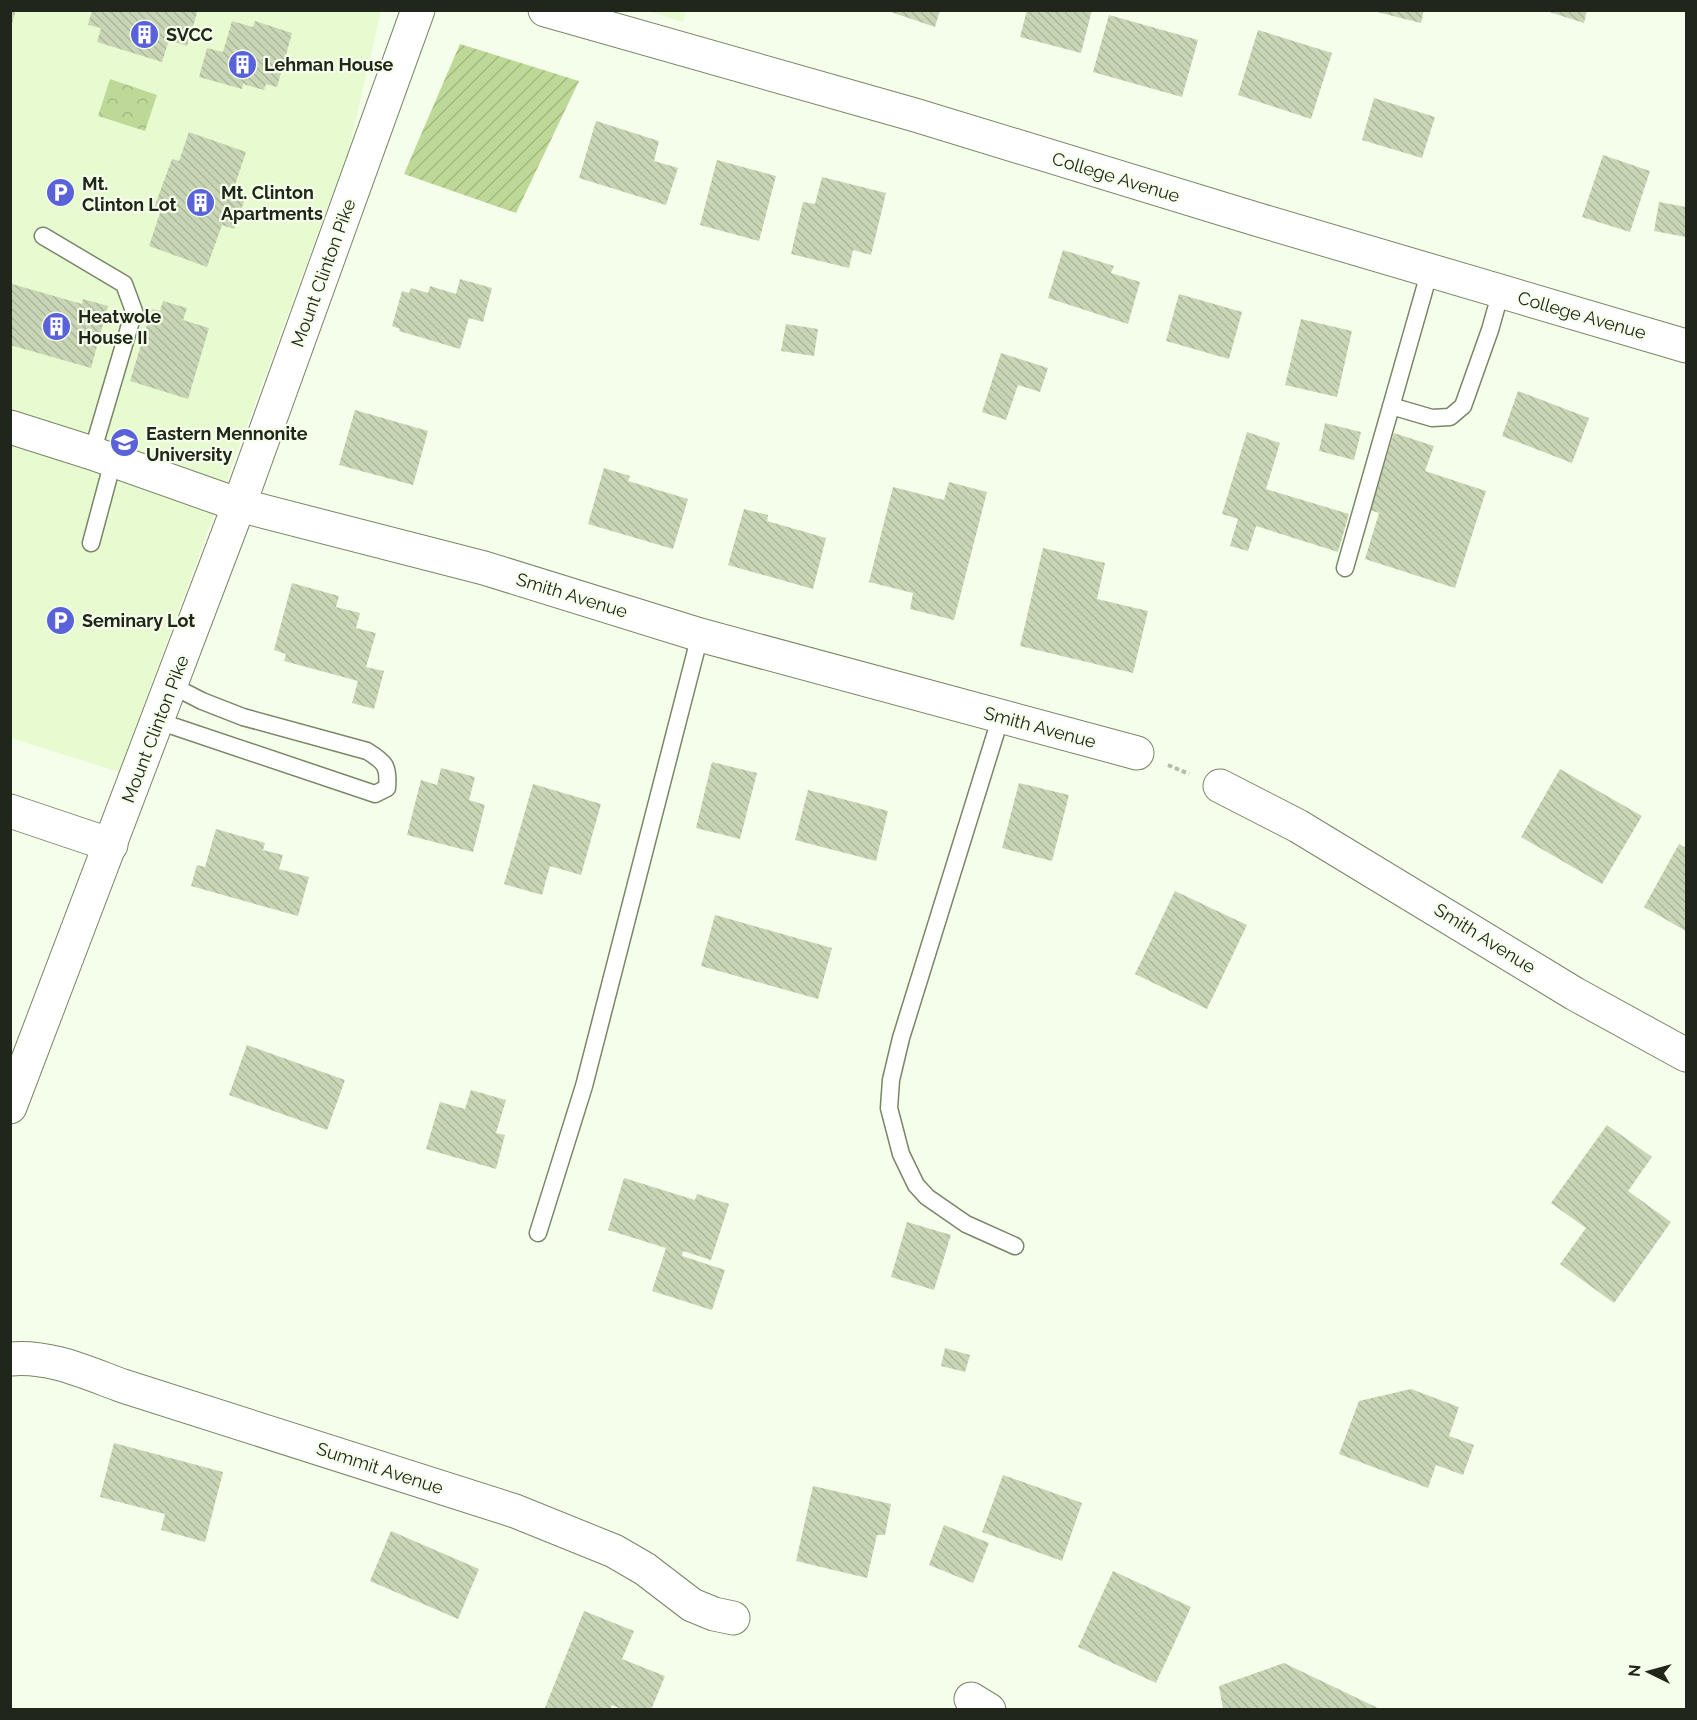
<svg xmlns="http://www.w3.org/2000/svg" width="1697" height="1720" font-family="Raleway,sans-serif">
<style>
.built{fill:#e8fad0}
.park{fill:url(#park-crowns)}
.garden{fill:url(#garden-furrows)}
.building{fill:url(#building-back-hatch)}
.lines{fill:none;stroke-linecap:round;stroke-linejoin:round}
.service-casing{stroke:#798667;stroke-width:19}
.minor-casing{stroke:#798667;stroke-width:35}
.tertiary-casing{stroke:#798667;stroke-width:35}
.path{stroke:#b4bcaa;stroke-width:4;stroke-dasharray:4.5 3;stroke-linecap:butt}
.service{stroke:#fff;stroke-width:16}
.minor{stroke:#fff;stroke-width:33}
.tertiary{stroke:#fff;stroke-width:33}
.labels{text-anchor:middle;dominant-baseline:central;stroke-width:4.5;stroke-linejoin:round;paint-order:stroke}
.poi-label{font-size:18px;font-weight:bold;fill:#21261a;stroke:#f5feea;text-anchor:start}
.street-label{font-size:18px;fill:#21261a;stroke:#f5feea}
</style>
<defs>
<pattern id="park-crowns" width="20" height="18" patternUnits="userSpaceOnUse" patternTransform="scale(1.5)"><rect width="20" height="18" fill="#bed897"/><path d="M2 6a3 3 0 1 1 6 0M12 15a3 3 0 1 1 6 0" fill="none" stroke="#a3b982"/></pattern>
<pattern id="garden-furrows" width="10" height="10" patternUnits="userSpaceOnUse" patternTransform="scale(1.5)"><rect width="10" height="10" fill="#bed897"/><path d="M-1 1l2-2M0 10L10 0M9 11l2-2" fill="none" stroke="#a3b982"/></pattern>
<pattern id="building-back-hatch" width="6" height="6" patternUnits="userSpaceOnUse" patternTransform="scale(1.5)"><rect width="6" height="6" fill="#c8d6b5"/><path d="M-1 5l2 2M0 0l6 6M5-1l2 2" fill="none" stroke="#acb89b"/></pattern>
</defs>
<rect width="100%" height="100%" fill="#f5feea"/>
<!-- built -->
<path class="built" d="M11,11h370l-32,138 -230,623 -108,-34z
M648,11h38l-3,11z"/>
<!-- park -->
<path class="park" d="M110,79l47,16 -12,36 -47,-15z"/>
<!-- garden -->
<path class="garden" d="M460,44l119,37 -63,132 -112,-39z"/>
<!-- building -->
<path class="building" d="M10,10h6l-5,17h-1z
M92,10h106l-11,36 -18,-6 -7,22 -65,-20 4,-14 -13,-3z
M885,10h55l-5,17z
M1027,10h65l-11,43 -61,-16z
M1369,10h55l-3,13z
M1543,10h44l-3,13z
M1109,15l89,25 -16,57 -89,-25z
M232,21l21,6 2,-6 37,12 -15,54 -11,-3 -2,6 -21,-6 -1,5 -43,-12 8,-29 16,4z
M1258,30l74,23 -21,66 -73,-24z
M1374,98l61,19 -13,41 -60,-18z
M596,121l63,20 -5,20 24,7 -12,37 -87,-27z
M189,132l57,20 -13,39 13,5 -12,33 -12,-4 -15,42 -58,-21 12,-36 -7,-2 18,-49 7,2z
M1603,155l47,16 -20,61 -48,-15z
M717,160l59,16 -17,65 -59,-16z
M822,177l64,16 -15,62 -18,-5 -4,18 -58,-14 12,-52 12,2z
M1659,202l27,5v30l-32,-6z
M1063,250l51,16 -3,7 29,9 -12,42 -80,-26z
M460,279l32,9 -9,34 -14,-4 -9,31 -61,-18 1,-2 -8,-3 10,-35 7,2 2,-5 17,5 2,-7 26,8z
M12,284l70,20 1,-5 25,7 -17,62 -81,-23v-54z
M1179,294l63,18 -13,47 -63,-18z
M163,301l24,7 -4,12 26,8 -21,71 -58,-18 22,-72 8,2z
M1301,319l51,12 -15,66 -52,-12z
M786,324l32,5 -4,27 -33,-5z
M1001,353l47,15 -8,24 -22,-7 -12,35 -24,-8z
M1518,391l71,27 -17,45 -70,-27z
M355,410l73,21 -15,54 -74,-20z
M1325,423l36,9 -7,28 -35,-9z
M1247,432l33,11 -14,46 83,25 -11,38 -82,-26 -8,25 -18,-5 8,-27 -16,-5z
M1394,433l40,13 -9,25 61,20 -31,97 -90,-29 14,-46 -9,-3z
M604,468l26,8 -2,5 60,18 -15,50 -85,-25z
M949,482l38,10 -33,128 -44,-11 3,-16 -44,-11 24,-95 51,13z
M744,509l24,6 -1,6 59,17 -13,51 -85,-24z
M1043,548l62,15 -8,36 51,12 -15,62 -113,-27z
M292,583l47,13 -3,11 24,6 -4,15 20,5 -10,34 18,4 -10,38 -22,-6 6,-22 -74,-20 2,-7 -12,-4z
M712,762l45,11 -17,66 -44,-11z
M441,768l34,9 -6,23 16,5 -12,47 -66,-17 14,-55 16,5z
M1560,769l82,47 -40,68 -81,-47z
M1019,783l50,12 -17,66 -50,-13z
M533,784l68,20 -20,71 -31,-9 -8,29 -38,-11z
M808,790l80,21 -12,50 -81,-21z
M216,829l49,14 -2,7 20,5 -4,14 30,8 -11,39 -107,-30 6,-21 8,2z
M1679,844l7,4v83l-42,-24z
M1175,891l72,34 -40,84 -72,-35z
M715,915l117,33 -14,51 -117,-33z
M247,1045l98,35 -18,50 -98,-35z
M471,1090l35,10 -10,33 9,2 -9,34 -70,-20 14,-47 25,7z
M1607,1125l45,32 -24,34 43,31 -57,81 -54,-39 26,-36 -35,-25z
M624,1178l71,22 2,-6 32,10 -18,56 -28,-9 -1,5 43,14 -13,40 -60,-19 14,-43 -58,-18z
M907,1222l44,13 -17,55 -43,-13z
M945,1348l25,7 -5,17 -24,-6z
M1411,1389l48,18 -10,29 25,9 -11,30 -27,-10 -8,23 -89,-34 20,-53z
M114,1443l109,29 -18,70 -44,-12 4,-16 -65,-17z
M1003,1475l79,28 -20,58 -80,-29z
M813,1486l78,18 -6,31h-8l-10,43 -71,-17z
M944,1525l45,18 -16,40 -44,-18z
M391,1531l88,38 -21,50 -88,-38z
M1113,1571l78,36 -35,76 -78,-36z
M584,1611l50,20 -12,28 43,17 -14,34h-28l-11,-5 -2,5h-66z
M1284,1663l98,47h-159l-4,-24z"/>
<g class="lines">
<defs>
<path id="service" d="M43,236l81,48 10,27 -42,142
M1391,406l41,12 18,-1 13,-11 27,-76 11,-39
M91,543l22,-82
M1345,568l85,-298
M1001,716l-100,322 -10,42 -2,28 12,46 15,31 11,12 39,27 49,22
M158,721l217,73 12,-6c2,-22 -2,-26 -20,-37l-124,-34 -41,-16 -31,-16
M538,1233l46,-147 116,-451"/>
<path id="minor" d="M545,10l370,105 344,105 427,126
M10,427l82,26 147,52 245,63 216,67 437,118
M1220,786l78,40 277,168 111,61
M10,811l101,34
M10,1359c40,-4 77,14 113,27l392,125 99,40 31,18 47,36 22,9 19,4
M971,1699l18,11"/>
<path id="tertiary" d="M10,1107l229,-602 179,-495"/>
</defs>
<!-- service casing -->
<use href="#service" class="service-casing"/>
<!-- minor casing -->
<use href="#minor" class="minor-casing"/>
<!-- tertiary casing -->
<use href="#tertiary" class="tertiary-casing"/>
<!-- path -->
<path class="path" d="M1168,765l21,9"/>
<!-- service -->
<use href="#service" class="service"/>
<!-- minor -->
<use href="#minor" class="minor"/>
<!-- tertiary -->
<use href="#tertiary" class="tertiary"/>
</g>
<!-- icons -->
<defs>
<symbol id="building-disc" viewBox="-11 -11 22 22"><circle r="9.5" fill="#5a62d9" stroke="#f5feea"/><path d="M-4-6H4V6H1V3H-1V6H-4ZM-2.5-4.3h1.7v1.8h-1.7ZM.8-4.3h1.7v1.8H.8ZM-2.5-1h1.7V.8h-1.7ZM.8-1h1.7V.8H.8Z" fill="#fff"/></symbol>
<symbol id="parking-disc" viewBox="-11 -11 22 22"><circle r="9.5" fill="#5a62d9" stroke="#f5feea"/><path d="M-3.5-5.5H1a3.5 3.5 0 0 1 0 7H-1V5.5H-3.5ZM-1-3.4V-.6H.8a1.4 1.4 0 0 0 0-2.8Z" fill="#fff"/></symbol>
<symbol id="university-disc" viewBox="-11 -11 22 22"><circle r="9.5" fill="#5a62d9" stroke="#f5feea"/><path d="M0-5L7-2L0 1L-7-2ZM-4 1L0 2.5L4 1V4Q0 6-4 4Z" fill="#fff"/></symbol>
</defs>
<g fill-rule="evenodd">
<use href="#building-disc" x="128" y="18" width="33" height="33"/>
<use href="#building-disc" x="226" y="48" width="33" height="33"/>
<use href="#parking-disc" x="44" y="176" width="33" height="33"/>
<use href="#building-disc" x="184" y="186" width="33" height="33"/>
<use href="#building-disc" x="40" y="310" width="33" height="33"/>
<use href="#university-disc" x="108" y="426" width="33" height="33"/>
<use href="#parking-disc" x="44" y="604" width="33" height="33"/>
</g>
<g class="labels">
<!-- poi labels -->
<g class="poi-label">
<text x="166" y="34">SVCC</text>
<text x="264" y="64">Lehman House</text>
<text x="82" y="183">Mt.<tspan x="82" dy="21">Clinton Lot</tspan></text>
<text x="221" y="192">Mt. Clinton<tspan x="221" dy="21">Apartments</tspan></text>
<text x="78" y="316">Heatwole<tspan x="78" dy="21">House II</tspan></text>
<text x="146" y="433">Eastern Mennonite<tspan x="146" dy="21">University</tspan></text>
<text x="82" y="620">Seminary Lot</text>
</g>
<!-- street labels -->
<g class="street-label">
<text transform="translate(1116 177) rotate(17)">College Avenue</text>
<text transform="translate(323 273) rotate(-70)">Mount Clinton Pike</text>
<text transform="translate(1582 315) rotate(16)">College Avenue</text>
<text transform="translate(572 595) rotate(17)">Smith Avenue</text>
<text transform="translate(1040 727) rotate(15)">Smith Avenue</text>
<text transform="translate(155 729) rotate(-69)">Mount Clinton Pike</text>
<text transform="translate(1485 938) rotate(32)">Smith Avenue</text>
<text transform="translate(380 1468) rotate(18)">Summit Avenue</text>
</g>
</g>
<!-- border -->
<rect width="1697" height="1720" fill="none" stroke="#21261a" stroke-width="24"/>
<!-- north arrow -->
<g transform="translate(1649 1672) rotate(275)" stroke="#f5feea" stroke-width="4.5" paint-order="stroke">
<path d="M0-4.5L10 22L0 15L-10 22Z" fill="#21261a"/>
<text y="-9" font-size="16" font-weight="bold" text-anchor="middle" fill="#21261a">N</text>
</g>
</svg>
